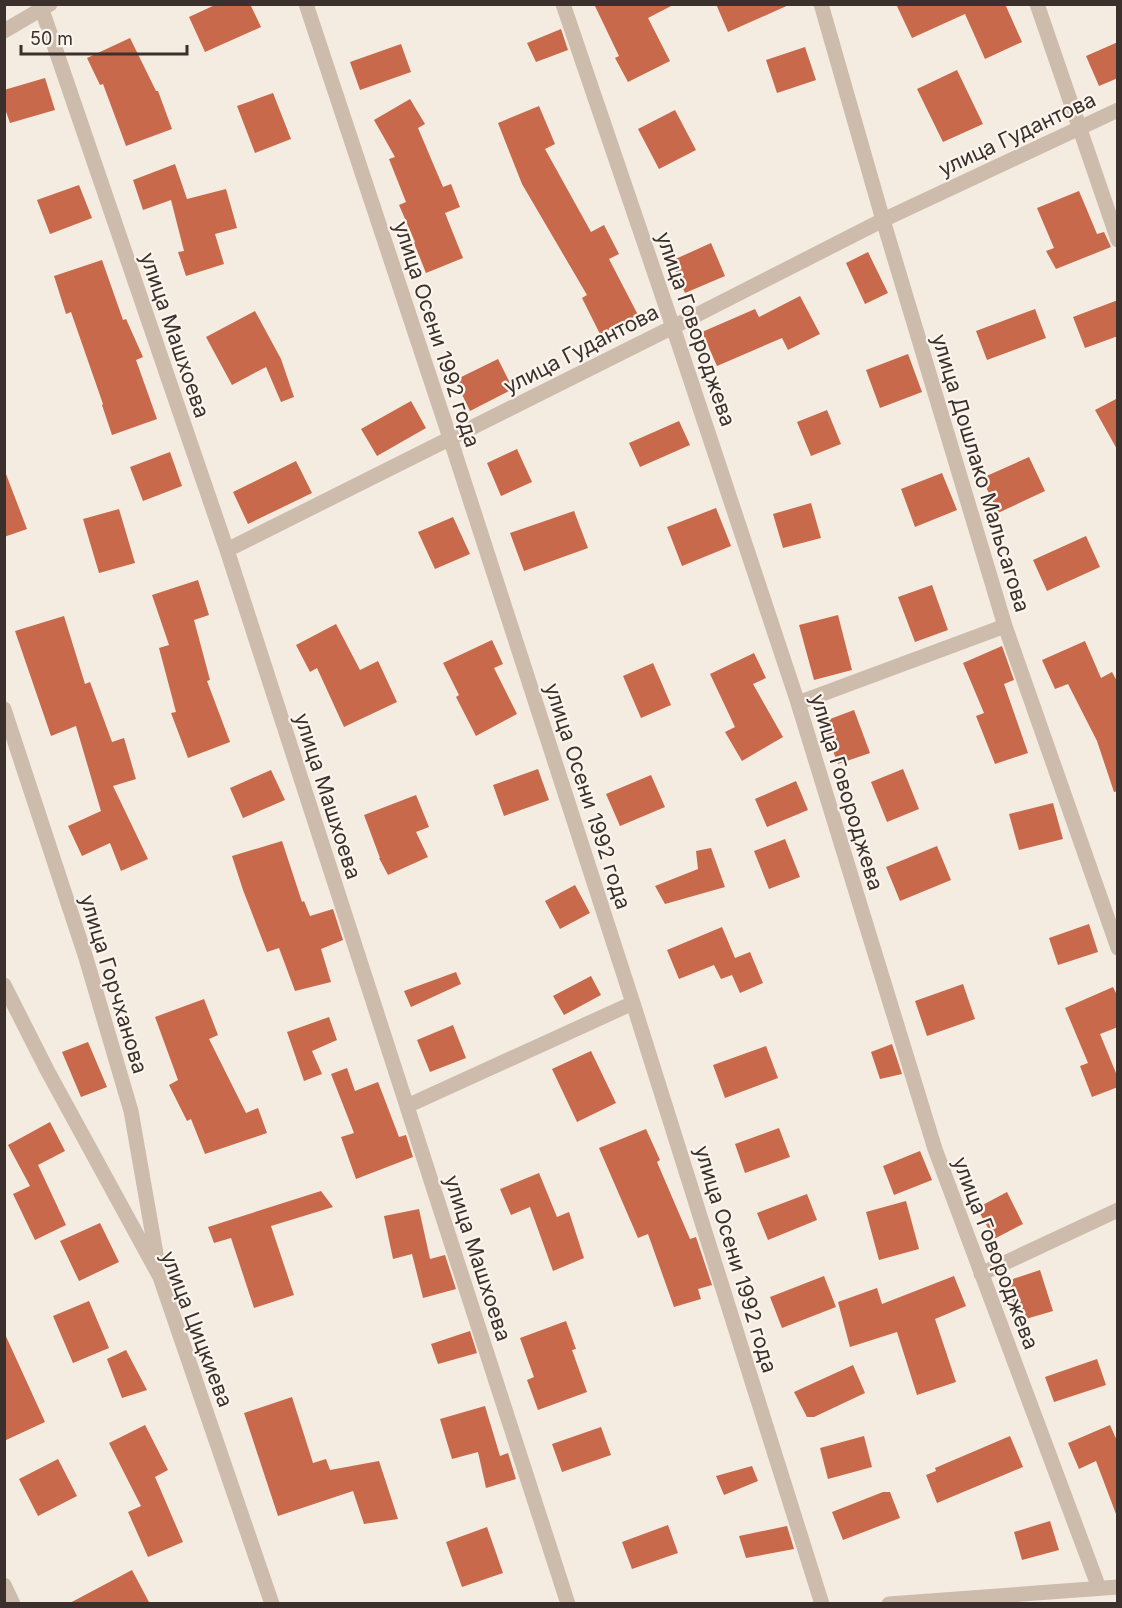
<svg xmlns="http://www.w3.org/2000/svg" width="1122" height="1608" font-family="Inter,sans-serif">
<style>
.building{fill:#c8694b}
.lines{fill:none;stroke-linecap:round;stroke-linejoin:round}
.minor{stroke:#cdbbac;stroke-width:15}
.tertiary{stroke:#cdbbac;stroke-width:15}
.labels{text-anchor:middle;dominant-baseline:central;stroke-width:4.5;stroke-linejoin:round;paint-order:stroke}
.street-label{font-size:21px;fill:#3b302b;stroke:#fbf5ee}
</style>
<rect width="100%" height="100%" fill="#f4ebe1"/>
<!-- building -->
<path class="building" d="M217,4h33l11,23 -56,25 -16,-35z
M594,4h81l-27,14 22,43 -42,21 -13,-24 4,-2z
M716,4h75l-63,28z
M896,4h109l17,38 -37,17 -20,-45 -53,24z
M561,29l7,21 -32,12 -9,-19z
M130,38l26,53h2l14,38 -46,17 -23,-62 -3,1 -13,-27z
M1118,42v36l-19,8 -13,-30z
M401,44l10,28 -51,18 -10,-28z
M805,47l11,33 -39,13 -11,-33z
M957,70l26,54 -40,18 -26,-53z
M45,78l10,32 -45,13 -6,-17v-16z
M273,93l18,46 -36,14 -18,-47z
M410,99l15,25 -7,4 25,59 8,-3 9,23 -15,6 18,45 -37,15 -12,-30 1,-1 -16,-37 7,-3 -17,-43 6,-2 -21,-37z
M539,106l16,38 -10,5 46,83 13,-7 15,29 -10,5 29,56 -38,19 -18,-36 5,-3 -65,-111 -24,-61z
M675,110l21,40 -37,19 -21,-40z
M175,164l12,35 39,-10 11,39 -22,6 9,30 -38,12 -8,-24 6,-1 -13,-51 -28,10 -10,-30z
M79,185l13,33 -42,16 -13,-34z
M1079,191l18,43 7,-2 7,15 -55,22 -10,-18 8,-3 -17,-40z
M711,243l14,33 -40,17 -14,-32z
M868,252l20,41 -23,11 -19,-41z
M102,260l21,60 3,-1 17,38 -7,3 21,59 -45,16 -10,-30 1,-1 -32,-92 -5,2 -12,-38z
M800,296l20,38 -32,16 -6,-12 -65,28 -15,-34 53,-23 4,8z
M1118,300v36l-33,12 -12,-31z
M1035,309l11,29 -59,22 -11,-29z
M255,311l26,48 13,38 -13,5 -15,-35 -34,18 -26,-48z
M908,354l14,38 -42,16 -14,-38z
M498,359l15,30 -43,22 -15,-31z
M1118,398v53l-23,-41z
M411,401l15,27 -49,28 -16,-27z
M827,410l14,34 -30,12 -14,-34z
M679,421l11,24 -50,22 -11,-24z
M517,449l15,33 -31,14 -14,-33z
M170,452l12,34 -39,15 -13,-34z
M1029,457l16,34 -47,22 -16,-35z
M296,461l16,32 -64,31 -15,-32z
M942,473l15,37 -42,17 -14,-38z
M4,474h2l21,55 -23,8z
M811,503l10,35 -38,10 -10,-34z
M716,508l15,38 -49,20 -15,-39z
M119,509l16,54 -36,10 -16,-54z
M574,511l14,37 -64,23 -14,-38z
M453,517l17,37 -35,15 -17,-37z
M1086,536l14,31 -53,24 -14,-31z
M198,580l11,35 -15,5 16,60 -3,1 23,61 -42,16 -17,-45 5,-1 -17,-64 10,-3 -17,-50z
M932,585l16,45 -33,12 -17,-45z
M838,615l14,55 -38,10 -15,-55z
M64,616l21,68 5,-2 22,60 12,-4 12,41 -23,7 35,73 -27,12 -11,-28 -28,13 -14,-30 33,-15 -25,-85 -25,10 -36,-105z
M336,624l24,46 18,-9 19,41 -53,25 -27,-59 -7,4 -14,-27z
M492,640l11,24 -9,4 23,46 -41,22 -20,-39 3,-2 -16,-32z
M1085,641l16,37 11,-6 6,11v108l-4,1 -17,-51 -29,-57 -13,5 -13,-29z
M1002,646l12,34 -10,4 24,69 -33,11 -19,-48 8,-3 -21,-50z
M754,653l12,25 -13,6 30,53 -41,24 -17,-29 10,-5 -25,-53z
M653,663l18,42 -30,13 -18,-42z
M854,710l16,43 -32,11 -16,-42z
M538,769l11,31 -45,16 -11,-31z
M903,769l16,40 -32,13 -16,-40z
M271,770l14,30 -42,18 -13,-30z
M651,775l14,32 -45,19 -14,-32z
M796,781l12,29 -41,17 -12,-28z
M416,795l13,32 -13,5 12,25 -40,18 -9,-17h1l-16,-43z
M1053,803l10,36 -44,11 -10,-36z
M785,839l15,38 -31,12 -15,-38z
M282,841l20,61 2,-1 6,15 23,-7 10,31 -22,9 10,33 -36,9 -16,-43 -12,4 -24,-62 -11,-34z
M937,846l14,34 -51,21 -14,-34z
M711,848l14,39 -60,17 -10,-18 43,-17 -2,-18z
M575,885l15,28 -30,16 -15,-28z
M1089,924l9,28 -40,13 -9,-27z
M722,927l13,31 15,-6 13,31 -23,10 -8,-18 -11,4 -7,-14 -35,14 -12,-29z
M456,972l5,12 -50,23 -7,-16z
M591,976l10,19 -37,20 -11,-19z
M963,984l12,35 -48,17 -12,-35z
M1113,987l5,10v30l-18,7 18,44v9l-26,10 -12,-31 8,-3 -23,-55z
M204,999l14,36 -9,4 37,74 12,-5 9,25 -62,21 -14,-35 -4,2 -18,-36 9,-5 -23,-63z
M329,1017l8,23 -25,11 10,23 -18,7 -17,-49z
M453,1025l13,33 -36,14 -13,-32z
M88,1042l19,45 -26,10 -19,-45z
M892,1044l10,30 -22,5 -9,-27z
M766,1046l12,32 -53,20 -12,-33z
M591,1051l25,52 -39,19 -25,-53z
M347,1068l8,23 23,-9 21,55 7,-2 7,22 -57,22 -15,-42 13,-4 -23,-59z
M50,1122l15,29 -27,14 28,60 -31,15 -22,-46 17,-8 -22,-41z
M779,1128l11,29 -45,16 -10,-29z
M646,1129l14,31 -3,2 33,77 6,-2 16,48 -14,4 3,10 -27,8 -26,-73 -10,4 -39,-90z
M920,1151l12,29 -38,15 -11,-29z
M539,1173l18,44 12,-5 15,46 -31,13 -23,-64 -19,8 -11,-26z
M321,1191l12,16 -62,19 23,69 -40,13 -23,-70 -17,5 -6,-16z
M1007,1192l16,32 -29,15 -17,-31z
M807,1194l10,26 -49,20 -11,-27z
M906,1201l13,48 -40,11 -13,-48z
M419,1209l11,50 15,-4 11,34 -33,9 -11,-44 -19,5 -9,-43z
M100,1223l19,39 -40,19 -19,-40z
M1040,1270l13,41 -34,10 -12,-40z
M824,1276l12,31 -54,21 -12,-31z
M954,1276l12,30 -31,13 21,63 -39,13 -20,-63 -47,15 -12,-45 39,-14 5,16z
M89,1301l20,47 -36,15 -20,-47z
M566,1321l10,28 -4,1 15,42 -49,18 -11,-30 7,-3 -14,-39z
M470,1331l7,22 -39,11 -7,-20z
M4,1332l41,90 -41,19z
M126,1350l21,40 -25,8 -15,-39z
M1097,1359l9,26 -52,17 -9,-25z
M853,1365l12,28 -51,24h-7l-13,-25z
M292,1397l21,66 13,-4 4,11 49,-9 19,58 -34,5 -11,-33 -75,25 -34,-103z
M485,1406l15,50 8,-3 8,26 -30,9 -8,-36 -26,7 -12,-40z
M145,1425l23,45 -13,7 28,65 -35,15 -20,-45 13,-6 -32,-63z
M1110,1425l8,18v71h-2l-20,-53 -17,8 -11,-26z
M601,1427l10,28 -49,17 -10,-28z
M864,1436l8,31 -44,12 -8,-31z
M1010,1436l13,31 -86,36 -11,-28 10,-4 -1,-3z
M58,1459l19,37 -39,20 -19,-37z
M752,1466l6,15 -34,14 -8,-19z
M883,1492h7l10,26 -57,22 -11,-28z
M1050,1521l9,29 -37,10 -8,-28z
M668,1525l10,28 -46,16 -10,-27z
M787,1526l7,23 -48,9 -7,-22z
M487,1527l16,46 -41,14 -16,-45z
M132,1570l18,34h-82z"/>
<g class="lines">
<!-- minor -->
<path class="minor" d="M40,4l187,546 341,1054
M306,4l144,434 183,565 189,601
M563,4l110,323 125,376 137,446 164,439
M821,4l62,216 122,406 113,322
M1037,4l81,236
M4,31l46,-27
M227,550l446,-223 210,-107 235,-110
M798,703l207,-77
M4,709l82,249 45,153 27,154
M4,985l43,85 113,207 112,327
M407,1106l226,-103
M981,1274l137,-64
M4,1585l9,19"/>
<!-- tertiary -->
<path class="tertiary" d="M889,1604l229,-17"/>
</g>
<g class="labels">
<!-- street labels -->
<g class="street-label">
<text transform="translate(1017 134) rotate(-25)">улица Гудантова</text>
<text transform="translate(696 329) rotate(71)">улица Говороджева</text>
<text transform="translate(437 334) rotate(72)">улица Осени 1992 года</text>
<text transform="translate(175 335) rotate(71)">улица Машхоева</text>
<text transform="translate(581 349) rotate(-27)">улица Гудантова</text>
<text transform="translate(981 473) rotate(73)">улица Дошлако Мальсагова</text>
<text transform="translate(847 792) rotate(73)">улица Говороджева</text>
<text transform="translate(328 796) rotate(72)">улица Машхоева</text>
<text transform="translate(588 796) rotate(72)">улица Осени 1992 года</text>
<text transform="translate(114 984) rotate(73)">улица Горчханова</text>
<text transform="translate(996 1253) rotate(69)">улица Говороджева</text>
<text transform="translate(478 1258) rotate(72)">улица Машхоева</text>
<text transform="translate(736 1259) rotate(73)">улица Осени 1992 года</text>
<text transform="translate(197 1329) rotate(69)">улица Цицкиева</text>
</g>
</g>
<!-- border -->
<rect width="1122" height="1608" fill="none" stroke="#3b302b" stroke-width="12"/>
<!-- scale -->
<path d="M21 45v9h166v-9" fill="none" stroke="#3b302b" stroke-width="3"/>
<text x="30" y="45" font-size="18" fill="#3b302b" stroke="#fbf5ee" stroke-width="4.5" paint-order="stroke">50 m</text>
</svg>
